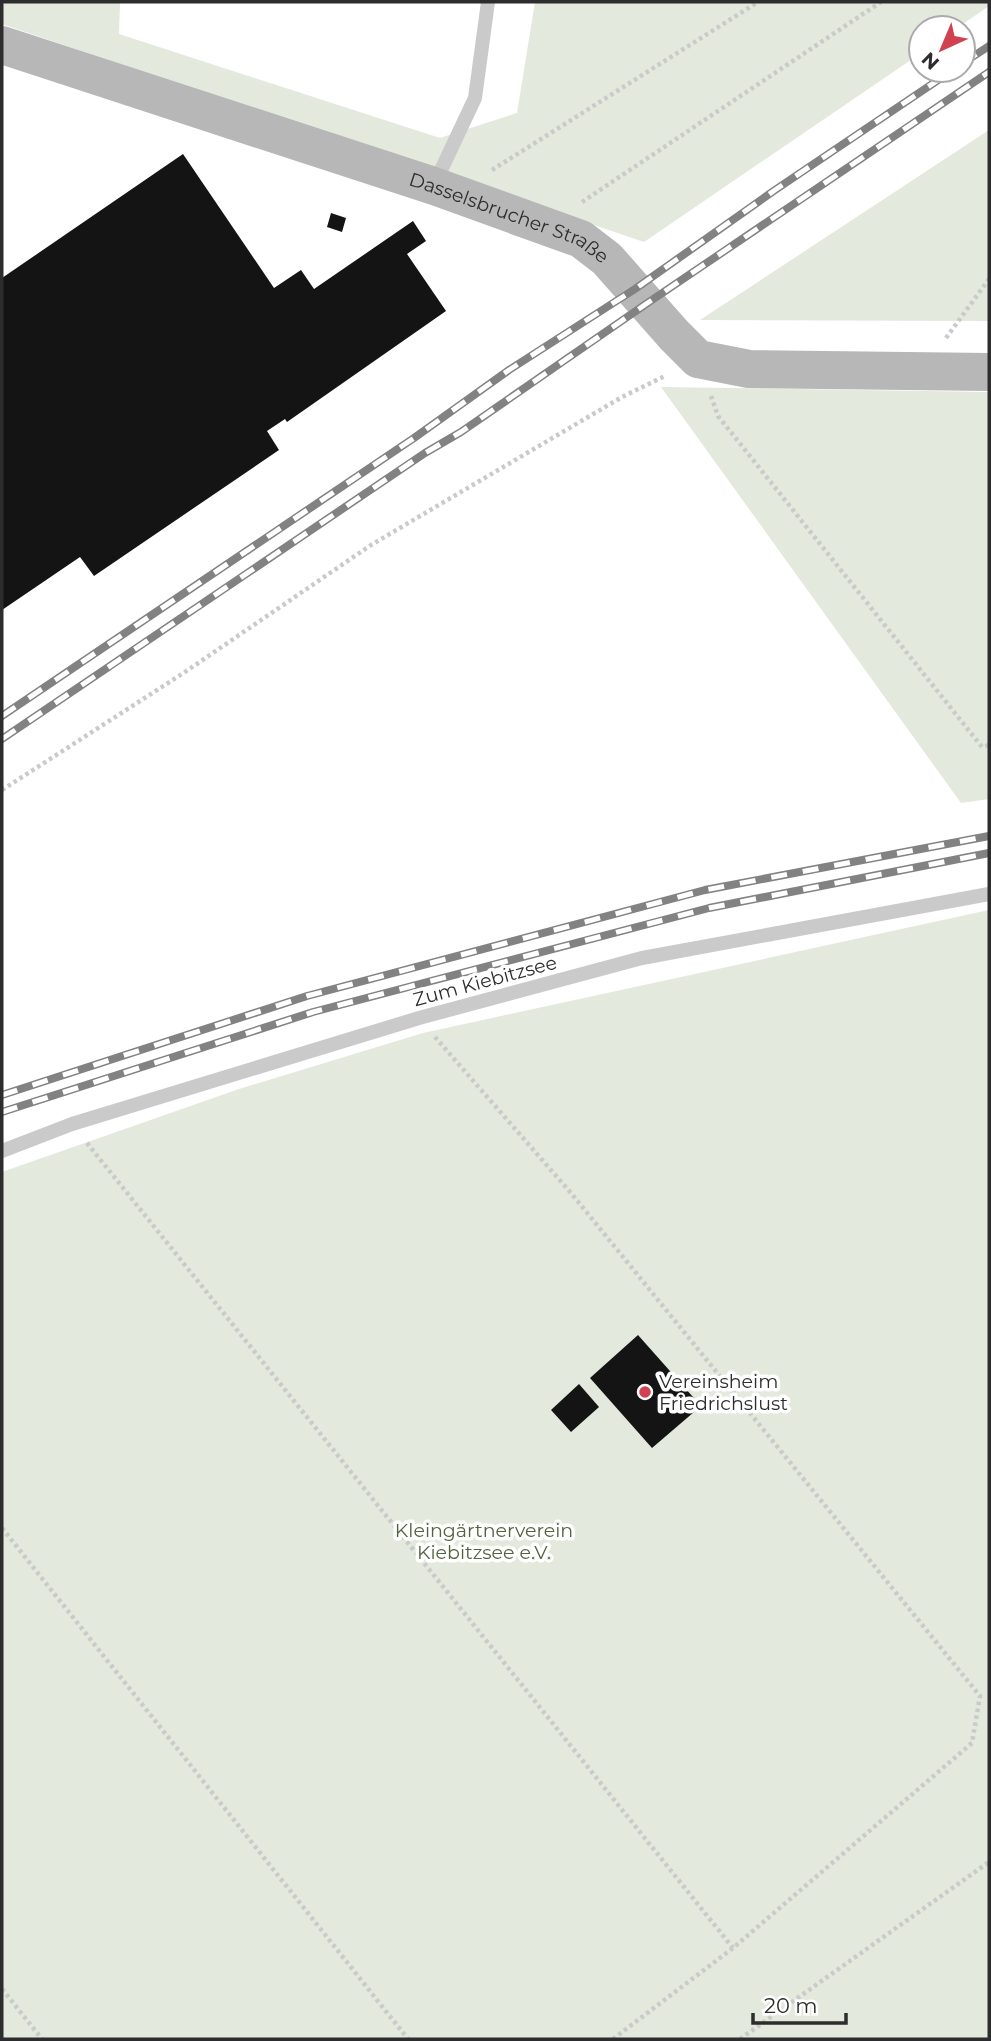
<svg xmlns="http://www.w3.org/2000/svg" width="991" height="2041" font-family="Montserrat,sans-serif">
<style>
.green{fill:#e3e9dc}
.building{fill:#141414}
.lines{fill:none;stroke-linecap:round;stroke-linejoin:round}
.path{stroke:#cacaca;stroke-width:4.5;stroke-dasharray:3.5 3.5;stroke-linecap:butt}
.lane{stroke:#cacaca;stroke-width:14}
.secondary{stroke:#b7b7b7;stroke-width:38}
.rail-casing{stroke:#828282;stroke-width:8}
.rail{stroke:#fff;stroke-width:5;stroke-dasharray:16;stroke-linecap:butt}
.poi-dot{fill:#d14250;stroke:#fff;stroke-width:2.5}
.labels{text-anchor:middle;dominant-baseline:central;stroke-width:7;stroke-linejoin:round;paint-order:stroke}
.street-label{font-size:19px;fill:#2d2d2d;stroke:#fff}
.poi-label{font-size:19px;fill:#2d2d2d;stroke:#fff;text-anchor:start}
.park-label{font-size:19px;fill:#51633f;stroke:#fff}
</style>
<rect width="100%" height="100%" fill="#fff"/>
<!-- green -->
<path class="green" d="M2,2h118l-1,32 321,104 77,-25 18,-111h454v4l-32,22h-36v25l-277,189 -642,-218z
M989,130v191l-289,-1z
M661,387l328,5v407l-28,4z
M989,910v1129h-987v-867l237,-83 184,-56z"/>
<!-- building -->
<path class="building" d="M183,154l91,134 27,-18 13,19 99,-68 13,20 -19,13 39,57 -159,111 -2,-3 -18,12 12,19 -185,126 -14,-19 -78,53v-332z
M331,213l15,5 -4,14 -15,-5z
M638,1335l63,71 -49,42 -62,-70z
M579,1384l20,23 -28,25 -20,-22z"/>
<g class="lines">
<!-- path -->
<path class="path" d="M492,170l266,-168
M582,202l299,-200
M946,338l43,-59
M711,396l7,20 264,331 7,-2
M2,790l183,-118 186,-127 251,-148 43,-21
M435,1037l136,156 409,503 -8,47 -239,205 -120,91
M87,1143l646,805
M2,1528l406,511
M2,1989l40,50
M740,2039l249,-177"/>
<!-- lane -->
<path class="lane" d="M435,183l40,-85 13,-96
M2,1151l70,-27 347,-106 223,-60 347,-64"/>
<!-- secondary -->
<path class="secondary" id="s1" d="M2,45l432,141 147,53 26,20 67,76 24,24 51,10 240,3"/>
<defs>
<path id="rail" d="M963,63l26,-17
M2,716l412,-278 95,-68 126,-81 140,-99 178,-120
M2,739l423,-286 36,-21 185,-128 343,-232
M2,1095l305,-99 398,-106 284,-54
M2,1112l311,-100 396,-104 280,-55"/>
</defs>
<!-- rail casing -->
<use href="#rail" class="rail-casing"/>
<!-- rail -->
<use href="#rail" class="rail"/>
</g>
<!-- markers -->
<circle class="poi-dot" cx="645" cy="1392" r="7"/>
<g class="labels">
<!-- street labels -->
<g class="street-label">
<text stroke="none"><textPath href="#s1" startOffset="536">Dasselsbrucher Straße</textPath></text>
<text transform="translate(485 981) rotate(-15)">Zum Kiebitzsee</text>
</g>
<!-- poi labels -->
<g class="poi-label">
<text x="659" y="1381">Vereinsheim<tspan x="659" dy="22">Friedrichslust</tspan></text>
</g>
<!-- park labels -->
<g class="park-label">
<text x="484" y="1530">Kleingärtnerverein<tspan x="484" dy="22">Kiebitzsee e.V.</tspan></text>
</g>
</g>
<!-- border -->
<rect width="991" height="2041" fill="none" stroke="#2d2d2d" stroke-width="7"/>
<!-- north arrow -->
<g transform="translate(942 49) rotate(224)"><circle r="33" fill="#ffffff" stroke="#ababab" stroke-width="2"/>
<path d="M0-5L12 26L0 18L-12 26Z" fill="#d14250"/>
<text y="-10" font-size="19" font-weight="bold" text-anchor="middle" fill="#2d2d2d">N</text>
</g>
<!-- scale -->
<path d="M753 2013v10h93v-10" fill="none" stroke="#2d2d2d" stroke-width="3.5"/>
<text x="764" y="2013" font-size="21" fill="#2d2d2d" stroke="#ffffff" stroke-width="5" paint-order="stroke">20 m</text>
</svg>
